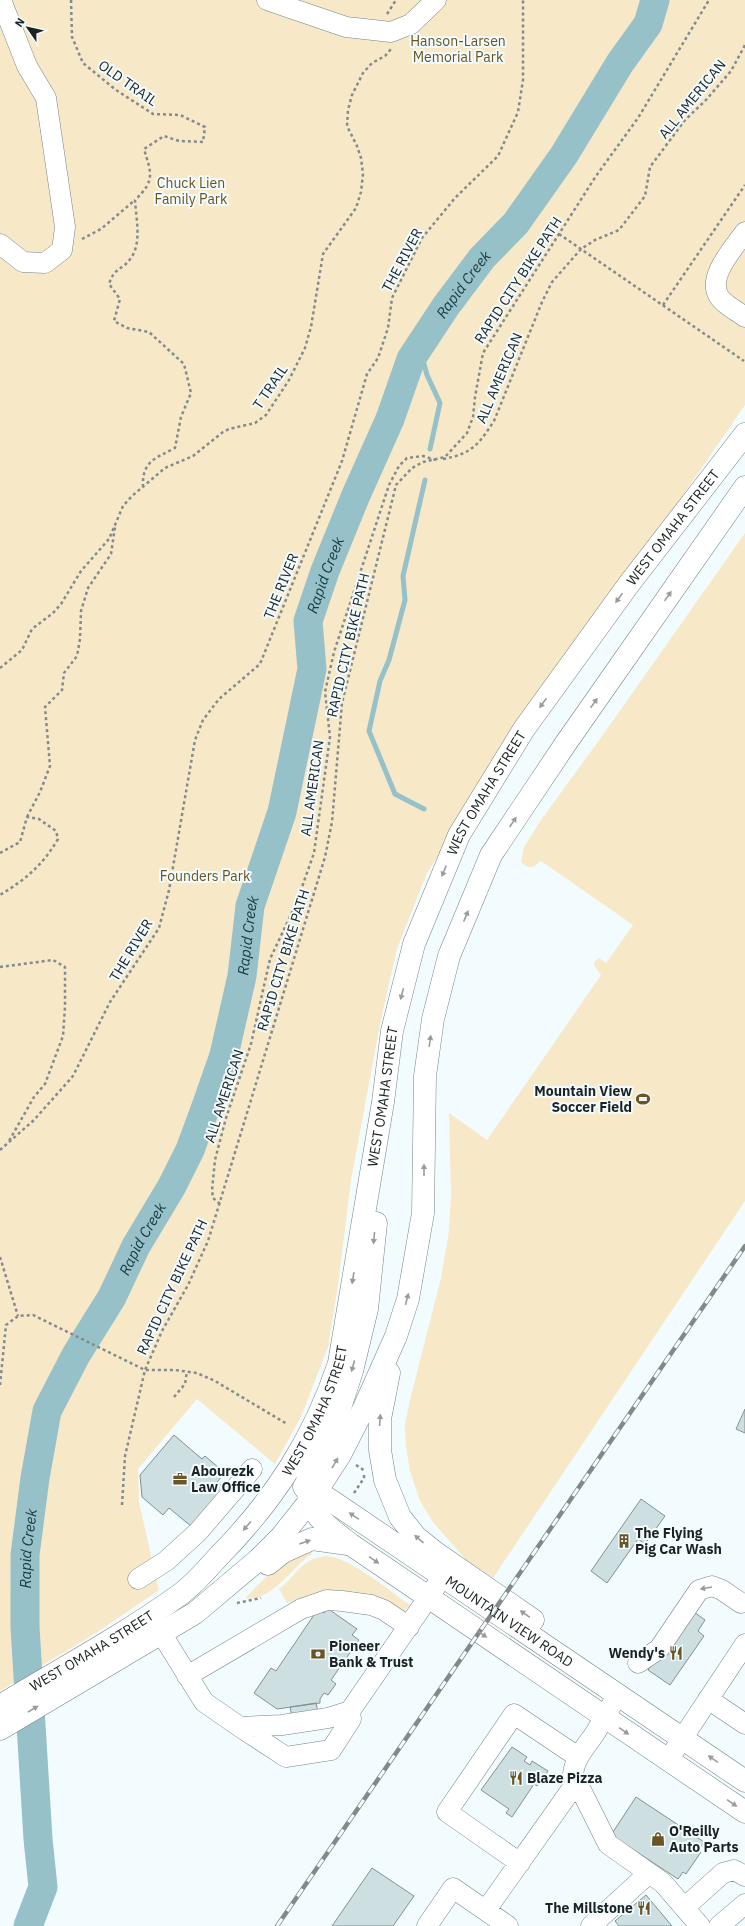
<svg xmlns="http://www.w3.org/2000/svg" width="745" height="1926" font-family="'IBM Plex Sans',sans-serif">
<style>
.green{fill:#f7e8c8}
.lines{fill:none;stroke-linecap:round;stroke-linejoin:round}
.stream{stroke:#97c1c9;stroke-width:5}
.river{stroke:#97c1c9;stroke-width:29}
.building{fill:#cedfe2;stroke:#819194}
.minor-casing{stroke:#748386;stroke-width:21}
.major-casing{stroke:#748386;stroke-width:23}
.path{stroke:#838b8d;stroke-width:2.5;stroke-dasharray:3 3;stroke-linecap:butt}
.minor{stroke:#fff;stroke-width:20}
.major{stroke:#fff;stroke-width:22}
.rail-casing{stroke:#81898b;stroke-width:4.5}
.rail{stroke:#f2fcff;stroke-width:3;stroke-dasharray:9;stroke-linecap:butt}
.oneway{fill:#999c9c}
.labels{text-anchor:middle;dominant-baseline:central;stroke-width:4;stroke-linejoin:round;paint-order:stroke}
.park-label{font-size:14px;fill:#6a531f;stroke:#f2fcff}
.street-label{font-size:14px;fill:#1c2223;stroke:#f2fcff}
.poi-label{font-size:14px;font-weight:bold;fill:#1c2223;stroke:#f2fcff;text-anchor:start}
.water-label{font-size:15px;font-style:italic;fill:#143b43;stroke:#f2fcff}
</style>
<rect width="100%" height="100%" fill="#f2fcff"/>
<!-- green -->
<path class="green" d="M0,0h745v405l-274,398 -44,70 -30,76 -16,70 -30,161 -13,105 -10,62 -27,70 -26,47 -78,-65 -59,70 1,33 20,88 -63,43 -96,58z
M745,533v668l-252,377 -27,-18 -33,-38 -13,-21 -10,-30 -4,-24 -1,-22 5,-25 31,-122 8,-47 2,-36 -2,-82 38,27 114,-165 -7,-10 1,-4 4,-3 7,5 27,-38 -92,-64 -8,6h-5l-7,-5 3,-15 17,-27 59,-81z
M311,1551l1,3c-20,12 -40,49 -67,44l37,-37z
M325,1556c23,0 65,35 85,49l-7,7 -98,-14 -18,5 -8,-14c19,-14 20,-29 46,-33z"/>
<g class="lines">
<!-- stream -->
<path class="stream" d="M419,346l8,29 13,28 -10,46
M424,809l-29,-15 -26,-63 11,-50 9,-21 16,-60 -2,-24 22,-96"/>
<!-- river -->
<path class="river" id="s1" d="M28,1926l15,-39 -5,-48 -13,-212v-72l10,-77 12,-67 29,-56 36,-58 24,-51 36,-60 18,-36 18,-49 16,-46 18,-79 8,-70 32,-94 30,-143 -4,-48 17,-50 31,-76 34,-76 21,-60 35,-53 36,-48 34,-35 48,-68 56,-92 28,-39 7,-24"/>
</g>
<!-- building -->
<path class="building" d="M745,1409v24l-9,-4z
M174,1435l28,24 3,-3 20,17 -8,9 8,6 -33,39 -23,-19 -6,7 -21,-18 -2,-22z
M641,1499l24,17 -20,28 -7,-5 -31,44 -16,-12z
M327,1608l30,21 -5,6 7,5 -28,40 5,4 -8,11 -4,-2 -4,6v4l-43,6 -23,-16 17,-25 5,3 42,-62 6,4z
M694,1612l11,8 -7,11 6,5 -34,49 -22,-15 35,-50z
M316,1703l5,24 -26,5 -5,-25z
M512,1747l15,10 -3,4 6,4 2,-4 16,10 -11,15 -3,-2 -22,33 -6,-4 3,-4 -28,-19z
M636,1797l68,45 -6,9 3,1 -15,22 -3,-2 -5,7 -67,-44z
M372,1868l42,28 -21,30h-61z
M646,1895l26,31h-53l-4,-5z"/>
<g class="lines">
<defs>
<path id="minor" d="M267,0l79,27 45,5 20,-8 25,-24
M745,232c-11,16 -40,46 -25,66 6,8 17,13 25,19
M0,244l23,18 22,1 17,-13 3,-23 -19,-129 -19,-32 -26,-66
M138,1579l28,-18 32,-29 54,-63
M153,1620l51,82 36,25 42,-2 46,-7 22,-7 93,-135
M638,1663l21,-14 40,-59 13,-4 10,4 19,13
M187,1676l114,-67 26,-9 15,1 29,4 13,5 25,17
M618,1694c-7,12 -14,24 -21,36 -9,15 -22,26 -24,44l35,70 55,39 37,43
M708,1699l37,25
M240,1727l46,30 45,-7 20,-31 -1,-8
M668,1760l77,-116
M520,1863l-73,-51 67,-98 64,43
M685,1907l38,-34 11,-3 11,6
M486,1910l90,-127
M427,1926l26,-38 55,38
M591,1926l58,-53
M719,1926l26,-22"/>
<g id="major">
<path d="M376,1223l-9,86 -15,62 -13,40 -30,57c-9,40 13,54 41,76l395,268"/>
<path d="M389,1373l-9,46v31l5,30 15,37 16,20 20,16 97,67"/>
<path id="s2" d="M304,1487l9,2 20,13 412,279"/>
<path d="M268,1564l15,-12 29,-13 36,5"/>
<path id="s3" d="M0,1706c59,-36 121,-69 178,-110 15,-10 28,-26 41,-40 55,-56 95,-117 120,-193l44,-261 9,-71 22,-87 45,-109 65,-106 105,-145 116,-150"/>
<path d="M0,1729l195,-116 63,-53 23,-23 31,-39 28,-43 24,-47 32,-72 12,-37 15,-86 2,-137 8,-57 16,-63 42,-101 75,-112 179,-256"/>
</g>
</defs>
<!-- minor casing -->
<use href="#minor" class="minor-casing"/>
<!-- major casing -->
<use href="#major" class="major-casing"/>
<!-- path -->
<path class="path" d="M71,0l1,37 11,26 33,27 37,24 27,1 25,12 -2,15 -24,-1 -15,-5 -20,13c7,24 12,31 -9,51 1,19 7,42 -4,58 -9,13 -16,8 -22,26l11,15 -6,22 13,7 22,4 35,32 7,29 -10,24 -6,31c-19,10 -33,13 -32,38
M387,14l9,-14
M559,234l185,127
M82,239l19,-10 34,-29
M663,305l82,-120
M443,459c29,-5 36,-15 51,-38l48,-119 10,-20 29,-33 14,-9 24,-10 26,-34 5,-29 35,-47 20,-19 26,-30 14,-26
M0,668l22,-18 10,-21 21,-16 8,-9 20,-33 28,-32 14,-33 9,-10 33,-28 28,-12 30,-24 6,-3 26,-6 11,-8 23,-35 16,-32 6,-21 12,-73 33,-46 5,-16 2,-18 -2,-16 -4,-12 -10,-20 1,-16 4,-15 11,-22 9,-10 13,-7 6,-7
M27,817l13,-25 10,-26 -5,-59 17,-17 2,-17 13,-17 3,-17 1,-28 7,-23 23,-34 4,-27
M0,853l20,-11 7,-25 12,2 17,12 2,8c-16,27 -32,40 -58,56
M0,967l53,-7 12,7v40l-2,29 -18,48 -11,13 -25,44
M0,1150l34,-30 39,-44 37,-74 49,-74 10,-38 26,-150 8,-20 16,-21 41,-35 82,-203 25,-87 11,-16 10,-30 4,-30 30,-60 33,-40 43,-42 20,-44 5,-32v-80
M220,1204l-7,-6 -1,-8 3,-30 11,-42 25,-74 19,-85 26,-55 18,-51 16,-116 -5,-45 9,-40 55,-167 10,-19 8,-8 16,-2 13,4
M0,1257l18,59
M0,1385l6,-60 12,-9 15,-1 112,55h30l22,3 18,8 72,43
M174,1397l11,-13 2,-13
M356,1465l9,6
M354,1493l10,-15v-3
M122,1505l3,-49 20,-86 17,-39 26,-46 20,-44 117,-384 7,-35 10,-119 54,-218 16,-17 11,-6 22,-5 22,-24 6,-16 2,-20 8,-44 113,-177 42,-58 71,-118
M237,1603l24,-5"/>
<!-- minor -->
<use href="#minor" class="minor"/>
<!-- major -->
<use href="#major" class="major"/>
<defs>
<path id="rail" d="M277,1926l468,-680"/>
</defs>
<!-- rail casing -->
<use href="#rail" class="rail-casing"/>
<!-- rail -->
<use href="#rail" class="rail"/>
</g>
<!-- one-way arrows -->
<defs><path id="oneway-solid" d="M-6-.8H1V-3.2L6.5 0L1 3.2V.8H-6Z"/></defs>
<g class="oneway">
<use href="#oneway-solid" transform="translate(668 596) rotate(-55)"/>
<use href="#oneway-solid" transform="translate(619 598) rotate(126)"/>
<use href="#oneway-solid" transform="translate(543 703) rotate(126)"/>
<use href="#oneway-solid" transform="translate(594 703) rotate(-55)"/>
<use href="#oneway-solid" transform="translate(513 822) rotate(-56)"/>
<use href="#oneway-solid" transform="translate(444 871) rotate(112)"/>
<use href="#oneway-solid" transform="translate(466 916) rotate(-67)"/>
<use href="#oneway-solid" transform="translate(402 994) rotate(104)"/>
<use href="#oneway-solid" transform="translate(430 1041) rotate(-82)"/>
<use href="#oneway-solid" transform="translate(424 1170) rotate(-90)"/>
<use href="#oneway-solid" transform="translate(374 1238) rotate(95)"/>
<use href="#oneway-solid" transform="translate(353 1278) rotate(99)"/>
<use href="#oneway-solid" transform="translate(407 1299) rotate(-76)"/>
<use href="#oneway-solid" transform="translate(353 1366) rotate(105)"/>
<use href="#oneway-solid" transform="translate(380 1420) rotate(-86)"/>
<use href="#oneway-solid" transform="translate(335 1463) rotate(-60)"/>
<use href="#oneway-solid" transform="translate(354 1516) rotate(-146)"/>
<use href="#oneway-solid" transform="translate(247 1526) rotate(131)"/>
<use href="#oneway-solid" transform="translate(419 1539) rotate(-139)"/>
<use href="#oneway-solid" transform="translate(305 1542) rotate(-19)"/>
<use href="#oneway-solid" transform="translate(374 1560) rotate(34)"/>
<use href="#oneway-solid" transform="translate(706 1588) rotate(170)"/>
<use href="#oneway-solid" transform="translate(525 1614) rotate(-145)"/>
<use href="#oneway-solid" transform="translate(482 1634) rotate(34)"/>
<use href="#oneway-solid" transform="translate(33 1709) rotate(-31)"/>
<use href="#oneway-solid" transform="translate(624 1731) rotate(34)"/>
<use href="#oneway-solid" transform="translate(713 1759) rotate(-146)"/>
<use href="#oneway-solid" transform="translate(732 1803) rotate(34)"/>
</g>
<!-- icons -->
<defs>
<symbol id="stadium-bare" viewBox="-9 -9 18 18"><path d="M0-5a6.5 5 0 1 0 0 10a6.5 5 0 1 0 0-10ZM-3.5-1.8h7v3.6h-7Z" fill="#6b5525" stroke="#f2fcff" stroke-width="2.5" paint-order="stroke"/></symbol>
<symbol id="office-bare" viewBox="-9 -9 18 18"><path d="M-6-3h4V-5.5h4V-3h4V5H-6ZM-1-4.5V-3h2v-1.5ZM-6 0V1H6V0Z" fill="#6b5525" stroke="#f2fcff" stroke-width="2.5" paint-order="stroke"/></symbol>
<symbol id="building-bare" viewBox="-9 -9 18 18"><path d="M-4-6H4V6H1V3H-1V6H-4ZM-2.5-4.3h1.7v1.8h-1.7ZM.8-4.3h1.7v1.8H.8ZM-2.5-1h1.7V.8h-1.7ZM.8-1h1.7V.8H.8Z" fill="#6b5525" stroke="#f2fcff" stroke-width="2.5" paint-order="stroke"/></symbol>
<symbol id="restaurant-bare" viewBox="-9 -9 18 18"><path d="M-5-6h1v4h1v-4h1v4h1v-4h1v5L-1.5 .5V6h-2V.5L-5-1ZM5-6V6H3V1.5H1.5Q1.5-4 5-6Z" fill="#6b5525" stroke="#f2fcff" stroke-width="2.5" paint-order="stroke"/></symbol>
<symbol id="bank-bare" viewBox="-9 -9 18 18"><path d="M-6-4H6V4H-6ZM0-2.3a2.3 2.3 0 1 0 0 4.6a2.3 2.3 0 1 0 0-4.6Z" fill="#6b5525" stroke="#f2fcff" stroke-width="2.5" paint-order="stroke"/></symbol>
<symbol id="shop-bare" viewBox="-9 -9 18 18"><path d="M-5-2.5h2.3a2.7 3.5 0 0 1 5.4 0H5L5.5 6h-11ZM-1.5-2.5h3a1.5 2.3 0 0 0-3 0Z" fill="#6b5525" stroke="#f2fcff" stroke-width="2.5" paint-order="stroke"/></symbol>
</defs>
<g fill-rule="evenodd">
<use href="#stadium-bare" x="633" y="1089" width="20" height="20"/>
<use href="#office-bare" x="170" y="1469" width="20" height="20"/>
<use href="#building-bare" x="614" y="1531" width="20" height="20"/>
<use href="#restaurant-bare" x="666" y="1643" width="20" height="20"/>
<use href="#bank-bare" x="308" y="1644" width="20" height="20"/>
<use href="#restaurant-bare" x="506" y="1768" width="20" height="20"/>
<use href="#shop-bare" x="648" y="1829" width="20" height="20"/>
<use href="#restaurant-bare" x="634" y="1898" width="20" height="20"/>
</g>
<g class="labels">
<!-- park labels -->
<g class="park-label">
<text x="458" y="41">Hanson-Larsen<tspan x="458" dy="16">Memorial Park</tspan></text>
<text x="191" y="183">Chuck Lien<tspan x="191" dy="16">Family Park</tspan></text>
<text x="205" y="876">Founders Park</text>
</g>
<!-- street labels -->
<g class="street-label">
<text transform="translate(128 83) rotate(35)">OLD TRAIL</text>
<text transform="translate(692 99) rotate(-51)">ALL AMERICAN</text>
<text transform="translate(402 260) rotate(-62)">THE RIVER</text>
<text transform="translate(518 280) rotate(-57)">RAPID CITY BIKE PATH</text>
<text transform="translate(499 378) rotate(-67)">ALL AMERICAN</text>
<text transform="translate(270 387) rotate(-56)">T TRAIL</text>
<text stroke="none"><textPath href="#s3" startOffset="1415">WEST OMAHA STREET</textPath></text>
<text transform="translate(281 586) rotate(-68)">THE RIVER</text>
<text transform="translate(348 645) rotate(-77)">RAPID CITY BIKE PATH</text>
<text transform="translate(312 788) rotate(-82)">ALL AMERICAN</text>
<text stroke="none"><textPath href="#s3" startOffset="1090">WEST OMAHA STREET</textPath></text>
<text transform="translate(131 950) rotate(-59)">THE RIVER</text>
<text transform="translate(283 960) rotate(-73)">RAPID CITY BIKE PATH</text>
<text transform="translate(224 1096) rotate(-72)">ALL AMERICAN</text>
<text stroke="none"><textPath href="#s3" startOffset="766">WEST OMAHA STREET</textPath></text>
<text transform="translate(172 1287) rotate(-65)">RAPID CITY BIKE PATH</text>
<text stroke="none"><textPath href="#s3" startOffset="443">WEST OMAHA STREET</textPath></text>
<text stroke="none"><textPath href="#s2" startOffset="246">MOUNTAIN VIEW ROAD</textPath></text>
<text stroke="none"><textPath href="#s3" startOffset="107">WEST OMAHA STREET</textPath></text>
</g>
<!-- poi labels -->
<g class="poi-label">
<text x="632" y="1091" text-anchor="end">Mountain View<tspan x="632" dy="16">Soccer Field</tspan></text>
<text x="191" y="1471">Abourezk<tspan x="191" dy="16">Law Office</tspan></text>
<text x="635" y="1533">The Flying<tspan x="635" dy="16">Pig Car Wash</tspan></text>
<text x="329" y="1646">Pioneer<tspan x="329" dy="16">Bank &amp; Trust</tspan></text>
<text x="665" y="1653" text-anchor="end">Wendy's</text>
<text x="527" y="1778">Blaze Pizza</text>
<text x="669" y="1831">O'Reilly<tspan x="669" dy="16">Auto Parts</tspan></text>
<text x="633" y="1908" text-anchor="end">The Millstone</text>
</g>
<!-- water labels -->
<g class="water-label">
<text stroke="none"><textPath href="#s1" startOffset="1737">Rapid Creek</textPath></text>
<text stroke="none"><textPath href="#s1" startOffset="1413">Rapid Creek</textPath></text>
<text stroke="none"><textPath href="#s1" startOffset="1041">Rapid Creek</textPath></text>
<text stroke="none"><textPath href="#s1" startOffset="717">Rapid Creek</textPath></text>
<text stroke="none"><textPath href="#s1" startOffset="381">Rapid Creek</textPath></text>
</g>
</g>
<!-- north arrow -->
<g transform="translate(28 28) rotate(304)" stroke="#f2fcff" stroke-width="3" paint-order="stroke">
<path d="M0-3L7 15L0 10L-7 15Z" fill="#1c2223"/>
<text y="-6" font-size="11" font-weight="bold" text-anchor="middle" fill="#1c2223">N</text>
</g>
</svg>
